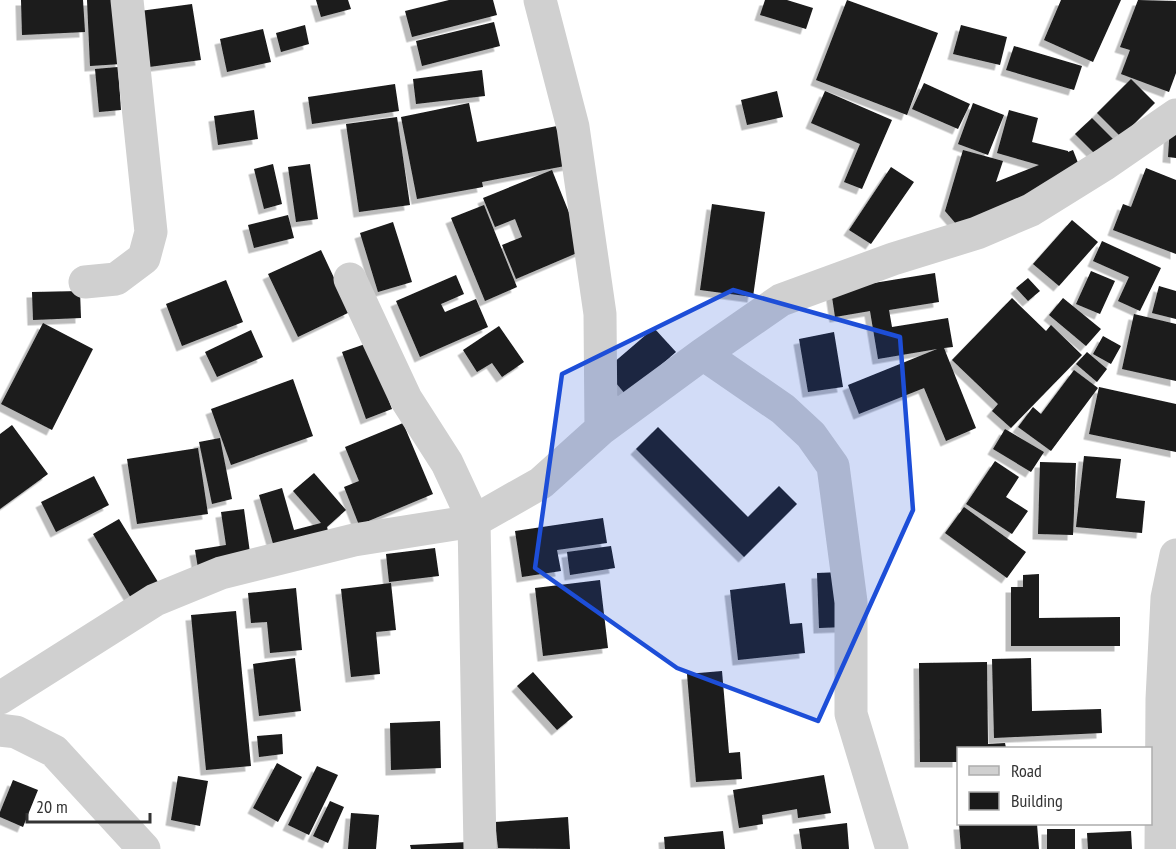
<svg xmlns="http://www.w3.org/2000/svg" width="1176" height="849" font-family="'PT Sans Narrow',sans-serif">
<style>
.building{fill:#1a1a1a;filter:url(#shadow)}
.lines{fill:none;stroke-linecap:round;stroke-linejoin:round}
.minor{stroke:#d0d0d0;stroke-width:33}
.marked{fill:#1d4ed8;fill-opacity:0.2;stroke:#1d4ed8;stroke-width:4.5;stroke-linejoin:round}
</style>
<defs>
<filter id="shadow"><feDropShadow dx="-5.5" dy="5.5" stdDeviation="0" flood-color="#0004"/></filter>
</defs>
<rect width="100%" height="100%" fill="#fff"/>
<!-- building -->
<path class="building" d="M21,0h62l2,32 -63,3z
M87,0h31l3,64 -31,2z
M316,0h32l3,9 -30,8z
M449,0h44l4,15 -85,22 -7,-26z
M765,0h22l26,8 -7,21 -46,-14z
M847,0l91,33 -31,82 -91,-35z
M1061,0h60l-28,62 -49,-22z
M1138,0l38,1v72l-7,19 -48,-18 9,-24 -10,-3z
M192,4l9,56 -52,7 -9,-56z
M494,22l6,24 -78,20 -6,-25z
M305,25l4,19 -28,8 -5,-19z
M961,25l46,12 -7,28 -47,-11z
M263,29l8,33 -44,10 -7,-33z
M1014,46l68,20 -8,24 -68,-20z
M118,67l3,43 -22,2 -4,-43z
M482,70l3,26 -69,8 -3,-25z
M1131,79l24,24 -34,34 -24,-24z
M924,83l46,21 -12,25 -46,-20z
M395,84l4,27 -87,13 -4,-27z
M777,91l6,26 -36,8 -6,-25z
M825,91l67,29 -30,69 -18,-7 16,-38 -49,-21z
M469,103l8,39 85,-17 8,40 -88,17 1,5 -66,12 -16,-82z
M973,103l31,12 -16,40 -30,-11z
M254,110l4,29 -40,6 -4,-29z
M1009,110l29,8 -6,24 36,9v1l5,-2 9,23 -125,52 -12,-14 18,-61 40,11 -7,21 43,-17 -42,-12z
M397,117l13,88 -51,7 -13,-88z
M1092,118l22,22 -17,16 -22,-22z
M1170,126l6,1v31l-8,-1z
M273,164l9,40 -18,5 -10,-40z
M310,164l8,55 -22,3 -8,-55z
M891,167l23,15 -43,62 -22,-14z
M1146,168l30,12v74l-63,-24 10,-26 8,3z
M552,170l32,80 -68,29 -14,-34 20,-8 -7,-18 -20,8 -12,-29z
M712,204l53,8 -12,85 -53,-7z
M484,205l33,82 -32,14 -34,-83z
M288,215l6,23 -40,10 -6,-23z
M1072,220l26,22 -39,44 -26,-22z
M393,222l19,60 -34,10 -18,-59z
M1102,241l59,27 -21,43 -22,-10 11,-24 -36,-16z
M321,250l29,62 -52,25 -30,-63z
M1091,271l24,10 -15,33 -24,-10z
M935,273l4,29 -50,8 3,17 56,-9 5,29 -9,1 32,80 -30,13 -22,-53 -65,26 -11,-29 89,-36 -59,10 -8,-48 -35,6 -4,-27z
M456,275l8,19 -23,10 4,8 31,-13 12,28 -68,30 -24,-56z
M1028,278l12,13 -12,10 -12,-13z
M226,280l17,42 -61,24 -16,-42z
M1159,286l17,5v28l-24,-6z
M80,291l1,27 -48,2 -1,-28z
M1012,298l34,33 5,-6 31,30 -71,73 -19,-17 6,-7 -46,-44z
M1063,298l38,31 -15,17 -37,-31z
M1134,314l42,10v57l-54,-12z
M43,323l50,26 -41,81 -51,-26z
M499,326l25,36 -22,15 -10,-14 -15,9 -14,-22z
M654,328l22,24 -50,43 -21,-25z
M251,330l12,27 -46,20 -12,-25z
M834,332l9,55 -35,5 -9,-53z
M1103,336l18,10 -10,18 -18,-10z
M368,343l24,66 -26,10 -24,-67z
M1087,352l20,17 -10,13 -21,-18z
M1074,370l24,18 -47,63 -33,-24 15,-20 8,7z
M293,379l20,57 -82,29 -20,-56z
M1099,387l77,17v48l-87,-18z
M403,423l30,71 -74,31 -15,-38 15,-6 -14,-34z
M12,425l36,49 -48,35v-75z
M658,427l90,90 31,-31 18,18 -53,53 -108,-108z
M1005,429l39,23 -13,20 -38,-23z
M220,438l12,61 -20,5 -13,-62z
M198,448l10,66 -71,10 -10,-65z
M1084,456l37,3 -5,39 29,3 -3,32 -66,-6z
M995,461l24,16 -13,20 22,14 -16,23 -46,-30z
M1040,462l36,1 -3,72 -35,-1z
M314,473l32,37 -19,17 3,11 -54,16 -17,-59 23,-7 12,42 27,-7 -28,-32z
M94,476l15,29 -53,27 -15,-30z
M964,507l62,45 -19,26 -62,-45z
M244,509l7,51 -53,8 -3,-18 31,-5 -5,-33z
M603,518l4,25 -50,7 4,21 -39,6 -7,-46z
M119,519l39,63 -27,16 -38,-64z
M611,546l4,22 -45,7 -3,-23z
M435,548l4,28 -50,6 -3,-28z
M842,572l3,55 -26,1 -2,-55z
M1039,574v44l81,-1v29h-109v-59h12v-12z
M600,580l8,68 -65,8 -8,-68z
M391,583l5,47 -20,2 4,42 -29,3 -10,-88z
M785,583l5,41 12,-1 3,30 -67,7 -8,-70z
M296,588l6,62 -32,3 -3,-31 -16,1 -3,-30z
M236,611l15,155 -45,4 -15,-155z
M295,658l6,53 -42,5 -6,-52z
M1031,658l1,53 69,-2 1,24 -108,5 -2,-79z
M987,662l1,82 17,-1 1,5h-48v14h-38l-1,-99z
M722,671l7,82 11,-1 2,27 -46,3 -9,-108z
M533,672l40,45 -16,13 -40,-44z
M440,721l1,47 -50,2 -1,-47z
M282,734l1,20 -24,3 -2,-21z
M277,763l25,14 -24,45 -25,-14z
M317,766l21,9 -29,60 -21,-10z
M824,775l7,38 -33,5 -1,-9 -35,6 1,9 -24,4 -6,-38z
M178,776l30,5 -8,45 -29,-6z
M13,780l25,10 -15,37 -23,-10v-5z
M330,801l14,6 -16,36 -15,-7z
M351,813l28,2 -3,34h-28z
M568,817l2,32 -72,-1 -3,-26z
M847,823l2,26h-47l-3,-20z
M959,824h78l2,25h-78z
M1047,829h28v20h-28z
M723,831l2,18h-60l-1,-12z
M1131,831l1,18h-44l-1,-16z
M468,842v7h-57l-1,-4z"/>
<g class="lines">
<!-- minor -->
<path class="minor" d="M540,0l33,127 27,187 1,115
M350,279l56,120 41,64 27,58 6,328
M85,282l31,-3 28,-21 7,-26 -24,-232
M703,354l80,55 28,26 22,31 18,136v112l41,135
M0,698l155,-98 66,-27 133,-33 120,-19 67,-38 60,-54 102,-75 78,-54 112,-41 84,-26 54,-23 74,-46 71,-49
M0,730l16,2 38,19 90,98
M1161,849l1,-150 5,-101 9,-43"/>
</g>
<!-- marked area -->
<path class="marked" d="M733,290l167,47 13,173 -95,211 -141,-53 -142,-100 27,-194z"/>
<!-- legend -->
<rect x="957" y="747" width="195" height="78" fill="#ffffff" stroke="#adadad" stroke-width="1.5"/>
<rect x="969" y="766" width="30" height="9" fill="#d0d0d0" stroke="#adadad" stroke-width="1.5"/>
<text x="1011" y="777" font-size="18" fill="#333333">Road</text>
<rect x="969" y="792" width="30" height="18" fill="#1a1a1a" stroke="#adadad" stroke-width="1.5"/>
<text x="1011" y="807" font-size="18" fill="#333333">Building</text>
<!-- scale -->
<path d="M27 813v9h123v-9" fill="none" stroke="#333333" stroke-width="3"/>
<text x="36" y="813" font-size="18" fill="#333333" stroke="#ffffff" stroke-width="4.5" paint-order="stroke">20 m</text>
</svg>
